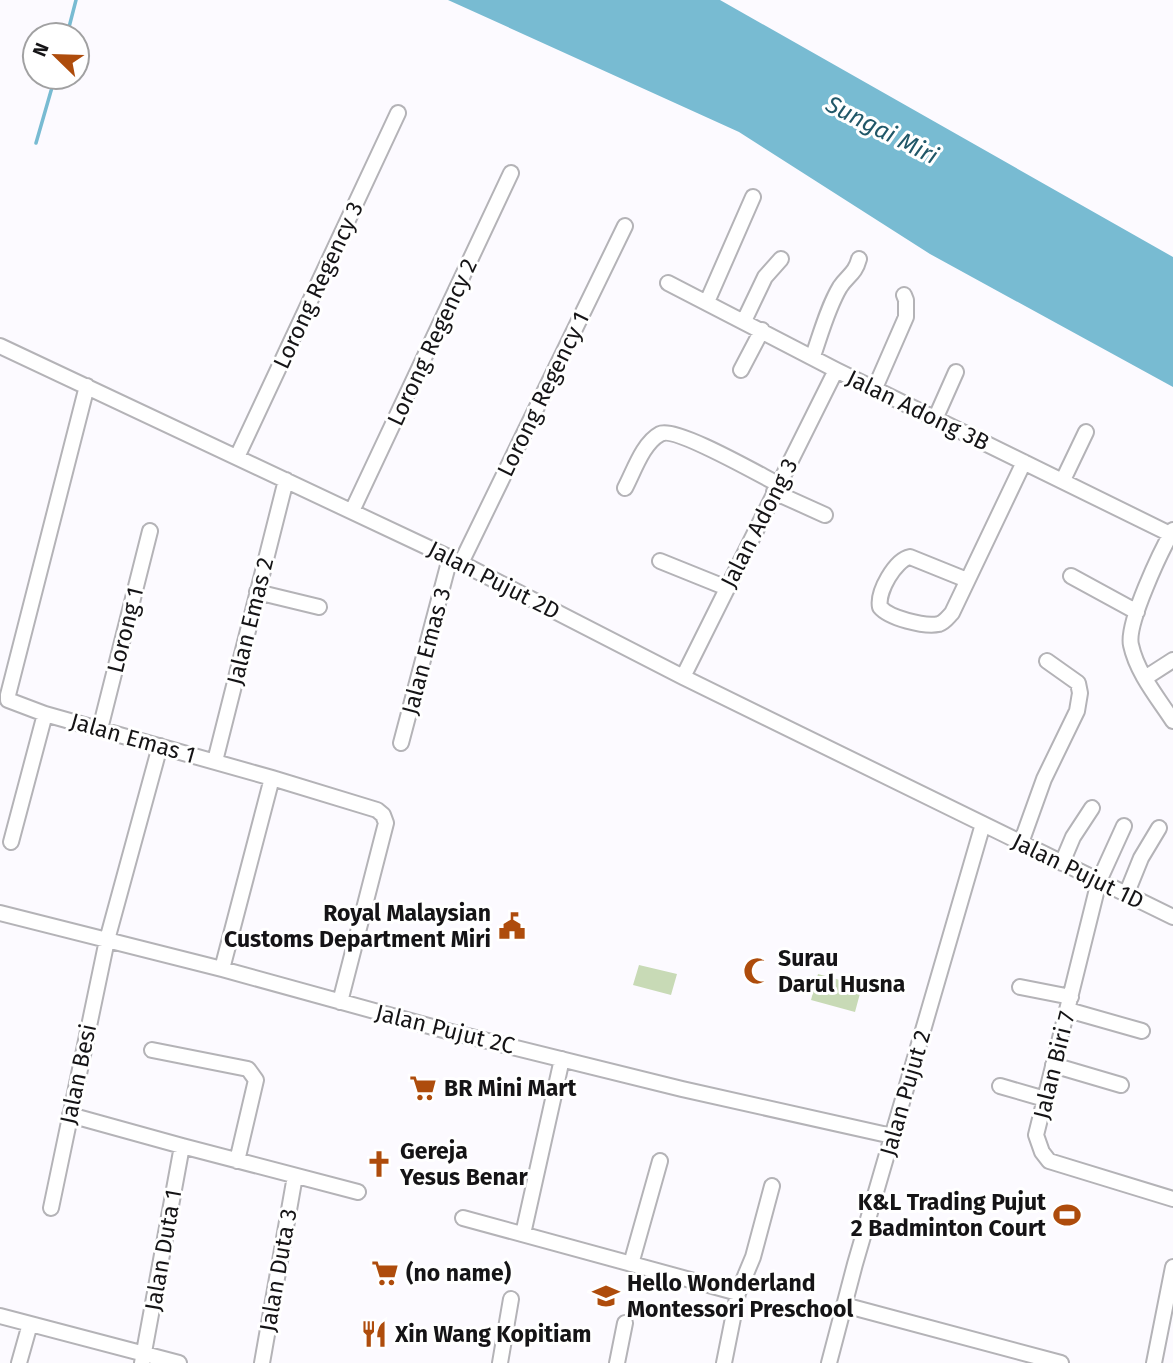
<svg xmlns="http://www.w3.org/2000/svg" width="1173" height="1363" font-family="'Fira Sans',sans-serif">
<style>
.green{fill:#c8dab6}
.water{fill:#78bbd2}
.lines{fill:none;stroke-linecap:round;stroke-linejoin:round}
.stream{stroke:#78bbd2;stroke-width:3.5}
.minor-casing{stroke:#b4b3b7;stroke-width:18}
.minor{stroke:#fff;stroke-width:14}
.labels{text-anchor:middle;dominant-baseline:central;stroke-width:6;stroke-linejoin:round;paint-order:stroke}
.street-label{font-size:23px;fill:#151416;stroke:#fff}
.poi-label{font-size:23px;font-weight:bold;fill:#151416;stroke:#fff;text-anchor:start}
.water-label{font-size:24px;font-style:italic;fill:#205768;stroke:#fff}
</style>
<rect width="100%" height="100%" fill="#fcfaff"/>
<!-- green -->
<path class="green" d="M639,965l38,9 -6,21 -38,-10z
M818,974l44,12 -7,26 -44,-12z"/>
<!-- water -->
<path class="water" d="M448,0h272l453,257v130l-243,-133 -191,-122z"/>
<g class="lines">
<!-- stream -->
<path class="stream" d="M67,35l9,-35
M36,143l19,-66"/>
<defs>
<path id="minor" d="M668,283l168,87 334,164
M707,302l46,-105
M744,321l21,-44 16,-18
M0,346l461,217 222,114 490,240
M813,356c8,-23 15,-49 27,-69 8,-12 15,-13 19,-28
M741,370l21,-40
M87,386l-79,309v5l37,14 227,64 105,32 6,5 3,8 -46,179
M875,388l31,-71v-17l-2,-5
M936,417l20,-45
M237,457l161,-344
M1063,480l23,-48
M625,488c9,-17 18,-45 35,-54 15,-8 100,41 118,50
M774,492l51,23
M352,511l159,-338
M1173,530c-12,21 -47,94 -42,115 6,28 27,53 42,76
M660,561l67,27
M461,563l164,-337
M1071,576l66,36
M967,580l-57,-23c-15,3 -33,35 -30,50 9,11 44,20 59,17 6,-2 9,-7 13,-11l72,-151
M257,592l62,15
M683,677l153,-307
M1145,678l28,-18
M100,729l50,-198
M401,743l49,-185
M215,761l71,-281
M1124,826l-25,55 -63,254 6,17 7,9 124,38
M11,842l34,-128
M1021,843l23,-64 33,-68 3,-18 -2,-10 -31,-22
M1062,863l11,-26 19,-29
M1126,895l15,-37 18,-30
M0,913l222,56 225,62 235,58 210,47
M222,969l50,-191
M1020,987l51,10
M1068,1010l74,21
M152,1050l96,19 8,11 -19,81
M1053,1065l68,20
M1000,1086l45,13
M70,1115l112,31 176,46
M51,1208l56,-268 53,-194
M463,1218l275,75
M523,1234l39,-175
M631,1264l29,-103
M844,1305l217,58
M0,1316l179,47
M19,1363l11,-39
M142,1363l40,-217
M262,1363l33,-187
M500,1363l11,-64
M617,1363l8,-40
M724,1363l14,-70 15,-36 19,-71
M829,1363l26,-99 128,-440
M1154,1363l19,-96"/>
</defs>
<!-- minor casing -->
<use href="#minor" class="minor-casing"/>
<!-- minor -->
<use href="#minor" class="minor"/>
</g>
<!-- icons -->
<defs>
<symbol id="civic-bare" viewBox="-9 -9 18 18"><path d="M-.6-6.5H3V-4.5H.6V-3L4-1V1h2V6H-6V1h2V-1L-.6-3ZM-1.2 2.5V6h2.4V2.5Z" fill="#ae4c0c" stroke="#fff" stroke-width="2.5" paint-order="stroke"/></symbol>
<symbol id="mosque-bare" viewBox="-9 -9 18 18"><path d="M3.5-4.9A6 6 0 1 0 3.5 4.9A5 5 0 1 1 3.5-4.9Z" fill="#ae4c0c" stroke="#fff" stroke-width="2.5" paint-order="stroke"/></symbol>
<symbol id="supermarket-bare" viewBox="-9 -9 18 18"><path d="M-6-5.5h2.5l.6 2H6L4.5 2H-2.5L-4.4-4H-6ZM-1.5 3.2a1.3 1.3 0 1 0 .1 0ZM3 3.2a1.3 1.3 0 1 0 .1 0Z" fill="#ae4c0c" stroke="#fff" stroke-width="2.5" paint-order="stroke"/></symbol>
<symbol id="church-bare" viewBox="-9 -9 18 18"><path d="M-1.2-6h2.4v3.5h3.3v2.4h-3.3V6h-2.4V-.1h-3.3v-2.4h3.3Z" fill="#ae4c0c" stroke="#fff" stroke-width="2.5" paint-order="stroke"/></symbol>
<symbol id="stadium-bare" viewBox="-9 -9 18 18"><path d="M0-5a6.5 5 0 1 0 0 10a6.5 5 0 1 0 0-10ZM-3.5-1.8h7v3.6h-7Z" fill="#ae4c0c" stroke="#fff" stroke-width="2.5" paint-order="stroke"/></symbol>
<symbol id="school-bare" viewBox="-9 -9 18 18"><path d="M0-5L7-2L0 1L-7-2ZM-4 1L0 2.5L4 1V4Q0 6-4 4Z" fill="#ae4c0c" stroke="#fff" stroke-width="2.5" paint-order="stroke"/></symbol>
<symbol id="restaurant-bare" viewBox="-9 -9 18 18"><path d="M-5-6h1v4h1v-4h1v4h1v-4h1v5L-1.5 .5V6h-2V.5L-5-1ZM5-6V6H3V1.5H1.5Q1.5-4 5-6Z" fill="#ae4c0c" stroke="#fff" stroke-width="2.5" paint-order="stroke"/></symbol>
</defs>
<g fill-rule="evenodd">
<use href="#civic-bare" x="493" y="907" width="38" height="38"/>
<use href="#mosque-bare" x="738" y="952" width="38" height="38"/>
<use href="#supermarket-bare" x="404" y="1069" width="38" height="38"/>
<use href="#church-bare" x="360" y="1145" width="38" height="38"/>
<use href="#stadium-bare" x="1048" y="1196" width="38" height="38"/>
<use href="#supermarket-bare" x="366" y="1254" width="38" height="38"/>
<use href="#school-bare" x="587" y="1277" width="38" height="38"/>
<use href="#restaurant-bare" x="355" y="1315" width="38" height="38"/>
</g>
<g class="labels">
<!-- street labels -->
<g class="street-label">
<text transform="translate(318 285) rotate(-65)">Lorong Regency 3</text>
<text transform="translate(432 342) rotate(-65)">Lorong Regency 2</text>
<text transform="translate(543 394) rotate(-64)">Lorong Regency 1</text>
<text transform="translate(918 410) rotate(26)">Jalan Adong 3B</text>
<text transform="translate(759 523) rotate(-63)">Jalan Adong 3</text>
<text transform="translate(494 580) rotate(27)">Jalan Pujut 2D</text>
<text transform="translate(250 621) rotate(-76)">Jalan Emas 2</text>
<text transform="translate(125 630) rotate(-76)">Lorong 1</text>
<text transform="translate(426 651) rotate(-75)">Jalan Emas 3</text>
<text transform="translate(133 738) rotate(16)">Jalan Emas 1</text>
<text transform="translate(1078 871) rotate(26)">Jalan Pujut 1D</text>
<text transform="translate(445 1029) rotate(14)">Jalan Pujut 2C</text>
<text transform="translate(1054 1065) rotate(-76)">Jalan Biri 7</text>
<text transform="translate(78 1074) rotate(-78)">Jalan Besi</text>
<text transform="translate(905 1093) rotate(-74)">Jalan Pujut 2</text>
<text transform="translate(163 1250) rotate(-80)">Jalan Duta 1</text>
<text transform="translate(278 1270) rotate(-80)">Jalan Duta 3</text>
</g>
<!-- poi labels -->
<g class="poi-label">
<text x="491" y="913" text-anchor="end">Royal Malaysian<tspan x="491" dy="26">Customs Department Miri</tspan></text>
<text x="778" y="958">Surau<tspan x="778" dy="26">Darul Husna</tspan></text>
<text x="444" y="1088">BR Mini Mart</text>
<text x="400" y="1151">Gereja<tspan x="400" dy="26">Yesus Benar</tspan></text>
<text x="1046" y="1202" text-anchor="end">K&amp;L Trading Pujut<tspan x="1046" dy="26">2 Badminton Court</tspan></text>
<text x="406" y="1273">(no name)</text>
<text x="627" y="1283">Hello Wonderland<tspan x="627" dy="26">Montessori Preschool</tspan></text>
<text x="395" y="1334">Xin Wang Kopitiam</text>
</g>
<!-- water labels -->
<g class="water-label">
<text transform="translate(882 130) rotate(27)">Sungai Miri</text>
</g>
</g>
<!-- north arrow -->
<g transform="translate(56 56) rotate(293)"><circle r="33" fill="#ffffff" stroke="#a1a1a2" stroke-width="2"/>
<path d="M0-5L12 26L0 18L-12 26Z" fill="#ae4c0c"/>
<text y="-10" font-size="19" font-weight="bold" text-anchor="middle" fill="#151416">N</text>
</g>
</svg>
